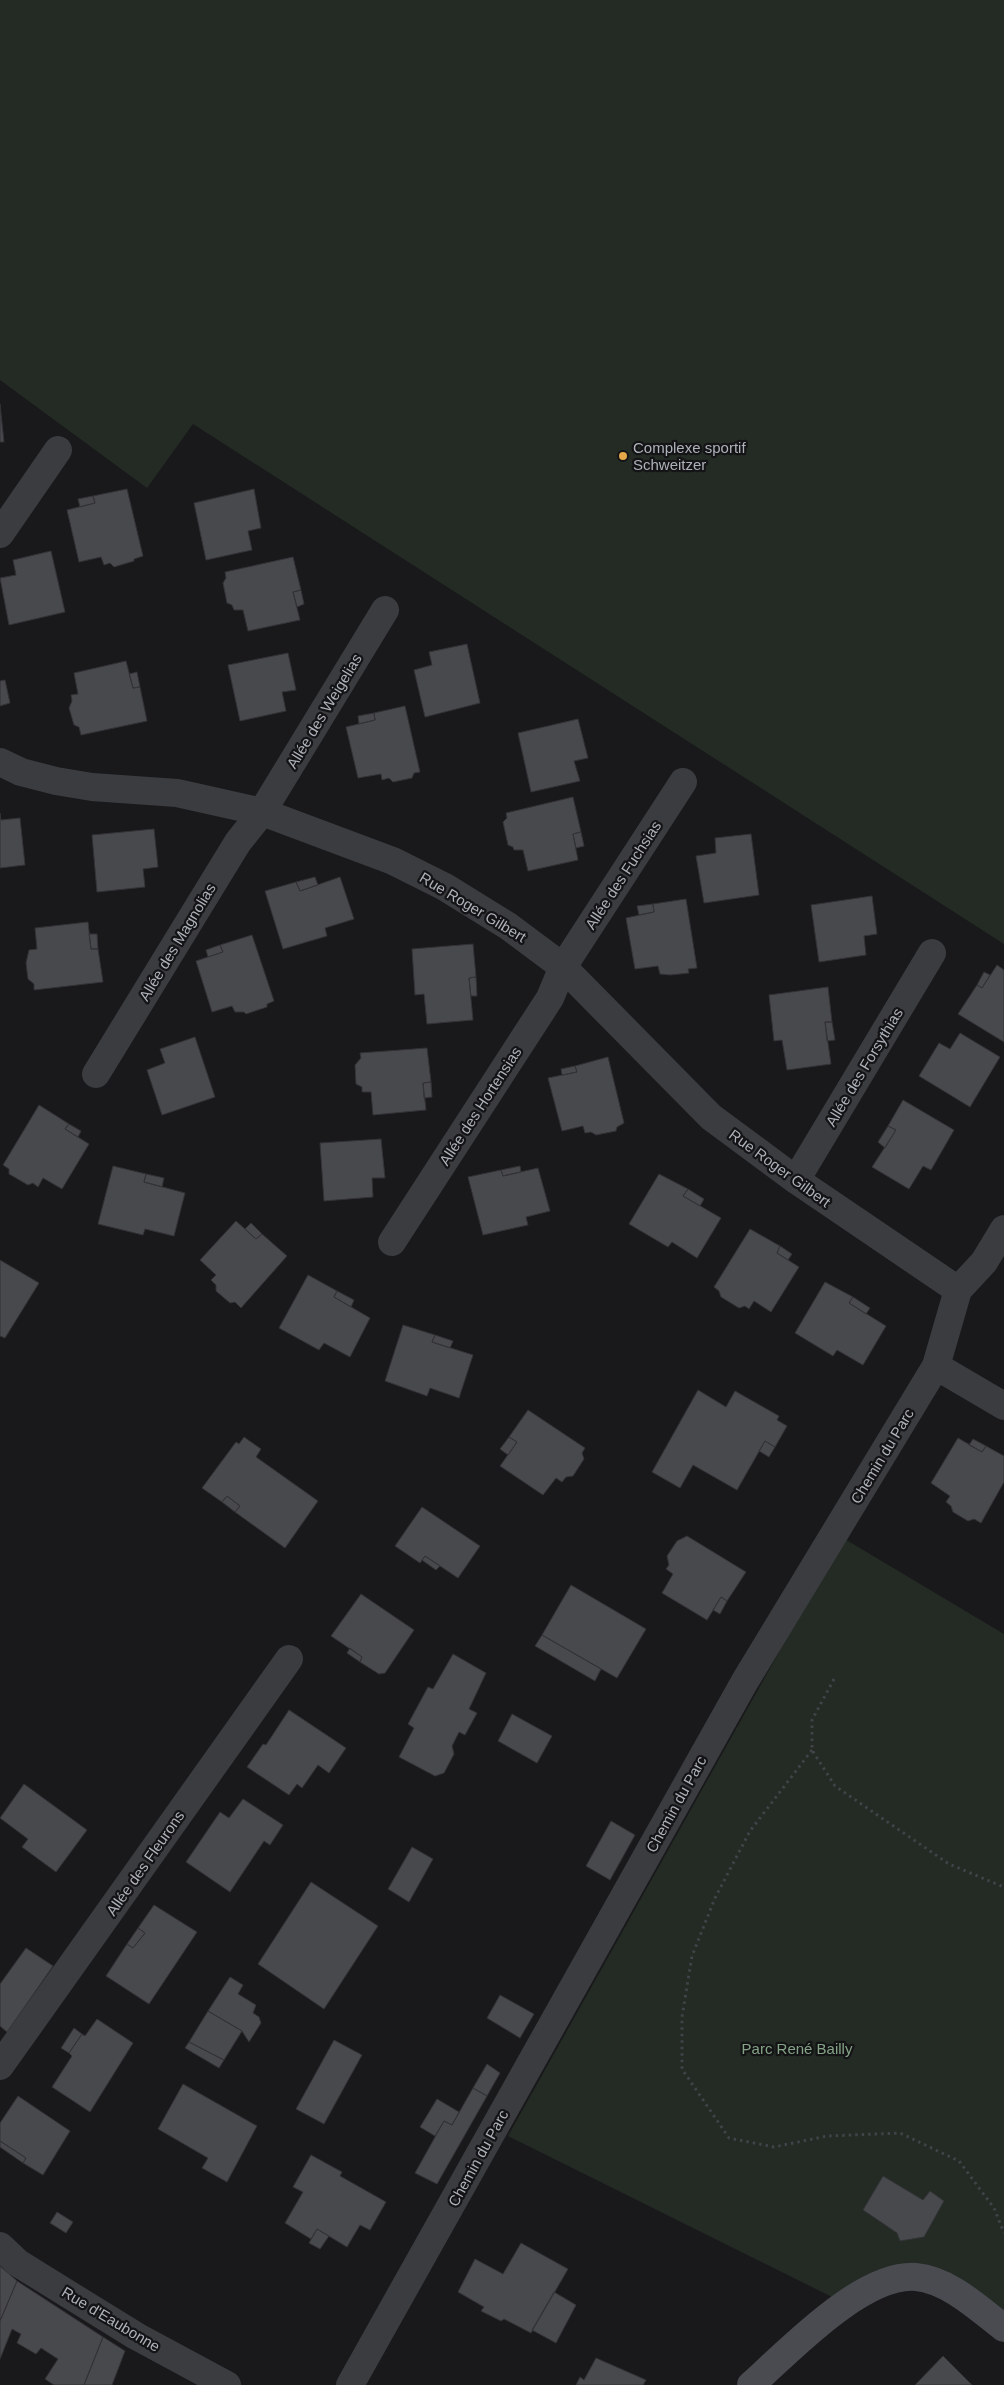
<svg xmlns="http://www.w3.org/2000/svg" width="1004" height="2385" font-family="Arial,sans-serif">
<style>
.green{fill:#232b24}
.building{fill:#48494d;stroke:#333337}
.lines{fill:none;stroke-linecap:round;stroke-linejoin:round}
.path{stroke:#404347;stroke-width:3;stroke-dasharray:2.5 4;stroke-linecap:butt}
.street{stroke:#3a3c40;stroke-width:28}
.secondary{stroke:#494b50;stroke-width:28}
.poi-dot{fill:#e3a649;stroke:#141416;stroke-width:2}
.labels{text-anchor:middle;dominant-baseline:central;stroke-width:4.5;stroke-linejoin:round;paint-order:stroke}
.poi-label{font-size:15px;fill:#adb1b9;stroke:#141416;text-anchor:start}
.street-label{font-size:15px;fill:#adb1b9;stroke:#141416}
.park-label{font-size:15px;fill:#85a386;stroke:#141416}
</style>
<rect width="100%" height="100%" fill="#19191b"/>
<!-- green -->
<path class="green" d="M0,0h1004v944l-811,-520 -46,64 -147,-108z
M843,1538l161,96v689l-67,-41 -103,16 -326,-162z"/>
<!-- building -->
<path class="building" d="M0,404l4,38h-4z
M127,489l16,67 -9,3v2l-20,6 -4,-4 -6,2 -3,-8 -22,5 -12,-52 28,-7 -2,-7z
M254,489l7,39 -13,3 4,19 -46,10 -12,-57z
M93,496l2,7 -15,4 -2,-8z
M51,551l14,61 -56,13 -9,-47 16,-3 -3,-15z
M293,557l8,33 -8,2 7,28 -52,11 -5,-21h-9l-2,-5 -5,-2 -4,-20 3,-5 -1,-6z
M301,590l3,14 -7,3 -4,-15z
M467,644l13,59 -55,14 -11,-47 18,-5 -3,-13z
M288,653l8,37 -14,2 4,19 -46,10 -12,-56z
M126,661l7,27 7,-1 7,34 -66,14 -2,-8 -5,-2 -5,-17 3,-7 -1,-6 7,-1 -4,-21z
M137,672l3,15 -7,1 -4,-14z
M5,680l5,23 -10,3v-25z
M405,706l15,66 -6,1 -2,5 -19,4 -4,-4 -7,2 -1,-6 -23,4 -12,-51 29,-7 -1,-7z
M374,713l1,7 -16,4 -1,-8z
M578,719l10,39 -14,3 6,20 -49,11 -13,-59z
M573,797l8,35 -8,2 5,26 -50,11 -5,-21h-9l-1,-3 -5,-2 -5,-23 4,-4 -1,-5z
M0,813l1,7 19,-2 5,47 -25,3z
M154,829l4,38 -15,2 2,18 -48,5 -5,-57z
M581,832l3,14 -8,2 -3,-14z
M751,834l8,61 -55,8 -8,-47 20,-3 -1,-15z
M315,877l3,8 -18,6 -4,-9z
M340,877l14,42 -29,9 2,8 -44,13 -18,-58 31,-9 4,9z
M872,896l5,38 -13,2 2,19 -47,7 -8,-57z
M686,899l11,69 -9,1 1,4 -19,2 -10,-1 -2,-8 -23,3 -9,-51 28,-6 -1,-8z
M653,904l1,8 -15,3 -2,-9z
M88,922l3,27h7l5,33 -69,8v-6l-6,-5 -2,-16 3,-13 8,-1 -2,-21z
M89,934h8l1,15h-7z
M252,935l22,66 -7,3v3l-21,7 -2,-2h-9l-3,-6 -20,6 -16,-51 27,-9 -3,-7z
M473,944l3,33 -7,1 4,42 -46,4 -3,-30 -9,1 -3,-46z
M220,945l3,7 -15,5 -2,-7z
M997,965l7,5v72l-46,-28 19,-29 5,3z
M984,972l6,3 -8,13 -5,-3z
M476,977l1,19h-6l-2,-18z
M828,987l4,35h-7l6,42 -44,6 -5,-30 -8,1 -5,-46z
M825,1022h7l3,18 -8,1z
M960,1033l40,24 -30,50 -51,-31 20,-33 11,6z
M195,1037l20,60 -53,18 -15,-45 18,-7 -5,-14z
M427,1048l4,34 -8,1 3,27 -53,5 -2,-23h-9v-5l-6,-3 -1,-19 6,-7 -1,-5z
M608,1057l16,66 -7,4 -1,4 -20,4 -5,-3 -6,1 -2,-7 -21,5 -14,-53 29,-6 -2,-6z
M575,1066l2,6 -15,3 -1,-6z
M431,1082l1,15 -8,1 -1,-15z
M903,1100l51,30 -23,40 -8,-4 -14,23 -37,-22 24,-37 -8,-4z
M39,1105l30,19 -4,5 24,15 -27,45 -19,-11 -5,9 -5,-4 -5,2 -19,-11v-5l-6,-4z
M69,1124l12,7 -3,6 -13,-8z
M888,1126l8,4 -11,18 -7,-6z
M381,1139l4,39h-13l1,19 -49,4 -4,-58z
M113,1166l33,8 -2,8 41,11 -11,43 -29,-7 -2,6 -45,-11z
M520,1166l1,6 -18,4 -2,-6z
M538,1168l12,43 -24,6 2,8 -45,10 -15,-58 33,-7 2,6z
M146,1174l18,4 -2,9 -18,-5z
M659,1174l29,15 -5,7 38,22 -24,40 -25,-16 -4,5 -39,-23z
M688,1189l16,10 -4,7 -17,-10z
M236,1221l20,18 6,-5 25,22 -46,52 -6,-6 -5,1 -14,-12v-6l-5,-5 5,-5 -16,-15z
M251,1223l11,11 -6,5 -11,-10z
M750,1229l30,17 -3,7 22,14 -28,45 -17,-11 -5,8 -4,-3 -6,2 -18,-11 -2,-6 -5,-4z
M780,1246l12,8 -4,6 -11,-7z
M0,1260l39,23 -34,55 -5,-2z
M308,1275l29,16 -3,6 36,21 -20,39 -26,-14 -5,7 -40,-22z
M825,1282l28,15 -4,6 37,23 -23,39 -26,-15 -4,6 -38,-23z
M337,1291l17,9 -3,7 -17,-10z
M853,1297l17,11 -4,6 -17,-11z
M403,1325l32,10 -3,7 41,13 -14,43 -29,-10 -3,8 -42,-15z
M435,1335l18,6 -3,7 -18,-6z
M698,1390l28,17 9,-16 44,25 -2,4 10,6 -12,21 -10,-6 -28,49 -44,-25 -13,23 -28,-16z
M528,1410l57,38 -3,5 2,6 -11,17 -7,1 -4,5 -6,-4 -13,17 -43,-29 17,-24 -8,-5z
M244,1437l17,12 -5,8 62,44 -33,47 -50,-36 5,-6 -13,-10 -5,6 -20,-14 34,-46 3,2z
M509,1437l8,5 -9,13 -8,-6z
M958,1438l24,14 4,-6 18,10v26l-23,41 -7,-4 -6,2 -15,-9 -2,-6 -5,-4 4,-6 -19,-13z
M973,1439l13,7 -4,6 -13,-7z
M765,1441l10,6 -6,10 -10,-6z
M227,1496l13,10 -5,6 -13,-10z
M422,1507l58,39 -22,32 -33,-22 -5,7 -25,-17z
M687,1536l59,36 -19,29 -6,-4 -14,23 -45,-27 11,-19 -7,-5 3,-4 -2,-9 10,-15z
M425,1556l15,10 -4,4 -14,-10z
M571,1585l75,44 -29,49 -75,-43z
M361,1594l53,36 -29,43 -6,1 -19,-12 2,-5 -31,-21z
M721,1597l6,4 -7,13 -7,-4z
M542,1635l59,34 -6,12 -60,-35z
M350,1648l12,9 -2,5 -13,-9z
M453,1654l33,19 -17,36 8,4 -12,22 -6,-3 -7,14 2,8 -10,19 -9,3 -36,-19 15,-29 -6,-4 20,-37 5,2z
M289,1710l57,38 -17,25 -11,-8 -16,23 -5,-4 -8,11 -42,-28 16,-23 3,1z
M512,1714l40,22 -15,27 -39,-22z
M24,1784l63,46 -31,42 -34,-25 6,-8 -28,-21z
M243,1799l40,26 -13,20 -6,-4 -34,51 -44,-30 34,-50 9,6z
M611,1821l24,14 -25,45 -24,-14z
M412,1847l21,12 -24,43 -21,-13z
M311,1882l67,44 -54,83 -66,-45z
M154,1905l43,27 -48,72 -43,-28 21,-32 6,4 12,-15 -7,-5z
M138,1928l7,5 -12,15 -6,-4z
M26,1948l27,18 -46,66 -7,-6v-42z
M230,1977l13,8 -5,9 18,11 -3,8 6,4 2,6 -12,19 -7,-11 -34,-20z
M500,1995l34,19 -14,24 -33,-20z
M208,2011l34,20 -18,29 -35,-18z
M97,2019l36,24 -43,69 -38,-25 20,-31 -3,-3 13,-19 3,2z
M74,2028l8,6 -13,19 -8,-5z
M334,2040l28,15 -38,69 -28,-15z
M189,2042l35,18 -5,8 -34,-20z
M487,2064l13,9 -13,23 -14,-8z
M183,2084l74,42 -30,56 -25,-14 6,-10 -50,-29z
M473,2088l14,8 -50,88 -22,-11 29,-52 8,4z
M18,2096l52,35 -27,44 -20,-12 3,-5 -26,-17v-18z
M437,2099l22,13 -7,13 -8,-4 -9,15 -15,-9z
M0,2141l26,17 -3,5 -23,-16z
M311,2155l31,17 -2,4 46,26 -16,28 -10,-5 -13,22 -30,-18 -6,10 -26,-16 18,-31 -10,-5z
M883,2176l40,24 7,-9 14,10 -20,36 -24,4 -3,-8 -34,-23z
M57,2212l16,10 -7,11 -16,-10z
M317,2229l12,7 -9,13 -11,-6z
M521,2243l47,26 -37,64 -27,-14 -3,2 -20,-10 3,-4 -26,-15 17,-33 28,15z
M0,2266l17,15 -16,38 -1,-1z
M17,2281l86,56 -19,48h-30l-9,-6 13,-20 -17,-11 -5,6 -19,-11 4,-9 -9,-5 -12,30v-38z
M554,2292l22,13 -20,38 -24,-13z
M103,2337l22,14 -13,34h-28z
M943,2356l29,29h-57z
M596,2358l50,22 -3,5h-67l4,-8 4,3z"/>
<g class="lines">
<!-- path -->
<path class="path" d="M834,1679l-22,41v30l23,36 114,78 55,23
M812,1750l-62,81 -35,67 -23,58 -10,61v52l47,69 45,9 53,-11 73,-3 59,28 35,47 10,25"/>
<!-- street -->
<path class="street" d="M0,534l58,-84
M0,762l21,10 35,9 36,6 85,6 85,19 131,49 52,26 63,39 55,41 148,150 85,63 162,110
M96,1074l142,-232 24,-30 123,-202
M796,1180l136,-227
M392,1242l158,-244 13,-31 120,-185
M936,1366l68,40
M0,2066l289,-407
M0,2246l18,17 118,73 91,49
M350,2385l395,-704 191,-315 22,-76 26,-28 20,-33"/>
<!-- secondary -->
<path class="secondary" d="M751,2385c38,-34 111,-112 165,-108 33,3 63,32 88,51"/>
</g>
<!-- markers -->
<circle class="poi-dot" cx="623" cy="456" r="5"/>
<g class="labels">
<!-- poi labels -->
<g class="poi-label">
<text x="633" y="447">Complexe sportif<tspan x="633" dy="17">Schweitzer</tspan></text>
</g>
<!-- street labels -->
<g class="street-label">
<text transform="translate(324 711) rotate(-59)">Allée des Weigelias</text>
<text transform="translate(623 875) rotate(-57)">Allée des Fuchsias</text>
<text transform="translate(473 907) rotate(31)">Rue Roger Gilbert</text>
<text transform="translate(177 942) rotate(-59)">Allée des Magnolias</text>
<text transform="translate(864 1067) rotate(-59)">Allée des Forsythias</text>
<text transform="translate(480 1106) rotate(-57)">Allée des Hortensias</text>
<text transform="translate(780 1168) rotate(36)">Rue Roger Gilbert</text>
<text transform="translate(882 1456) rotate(-59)">Chemin du Parc</text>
<text transform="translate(676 1804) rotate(-61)">Chemin du Parc</text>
<text transform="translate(145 1863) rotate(-55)">Allée des Fleurons</text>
<text transform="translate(478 2158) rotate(-61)">Chemin du Parc</text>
<text transform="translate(111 2319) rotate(31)">Rue d'Eaubonne</text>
</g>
<!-- park labels -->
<g class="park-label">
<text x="797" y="2048">Parc René Bailly</text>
</g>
</g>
</svg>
